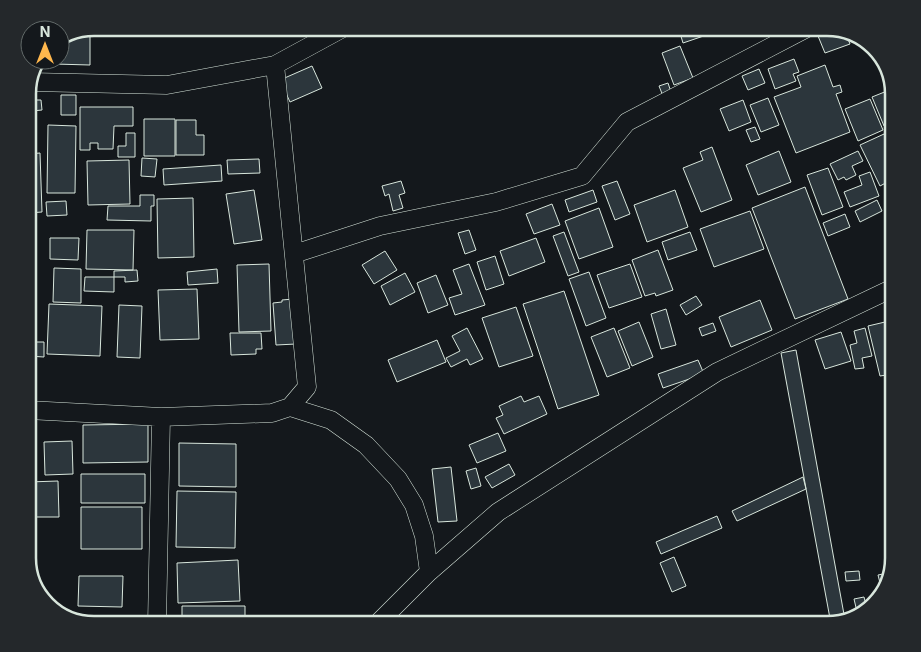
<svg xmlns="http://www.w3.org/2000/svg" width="921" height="652" font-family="Inter,sans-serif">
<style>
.building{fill:#2c363c;stroke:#d8e6dc}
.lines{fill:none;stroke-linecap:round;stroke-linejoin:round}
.street-casing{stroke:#d8e6dc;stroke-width:19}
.street{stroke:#14181c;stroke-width:18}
.rim{fill:none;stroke:#d8e6dc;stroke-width:2.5}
</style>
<rect width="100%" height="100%" fill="#14181c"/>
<!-- building -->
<path class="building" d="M694,28h33l-44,15 -3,-10z
M90,29v36l-36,-1v-4h6v-20z
M834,30l12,4 4,10 -25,9 -7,-17z
M680,46l13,32 -19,7 -12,-32z
M794,59l5,13 -6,2 3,7 -21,8 -7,-20z
M825,65l8,22 7,-2 2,7 -6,2 14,38 -54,21 -22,-56 27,-10 -4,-11z
M312,66l10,22 -32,14 -10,-22z
M759,69l6,14 -17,7 -6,-14z
M668,83l3,9 -8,4 -4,-10z
M892,89l1,33 -9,4 -12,-29z
M61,95h15v20h-15z
M768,98l11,27 -18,7 -11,-27z
M870,99l13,31 -25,11 -13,-32z
M34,100h7l1,10 -10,1 1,27h-5v-30l7,-1z
M743,100l8,22 -22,9 -9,-22z
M80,107h53v19h-19l-1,23h-15v-6h-8v7h-10z
M144,119h31v37h-31z
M176,120h20v15h8v20h-28z
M48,125l28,1 -1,67h-28z
M755,127l5,12 -9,3 -5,-12z
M893,131v15l-5,-13z
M126,133h9v24h-17v-11h8z
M884,134l9,19v26l-13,7 -20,-41z
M712,147l20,53 -31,12 -18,-44 20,-8 -3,-8z
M779,151l12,31 -33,13 -12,-30z
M858,151l5,10 -11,5 4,9 -10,5 -2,-3 -6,3 -8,-16z
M40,153l2,59 -14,1v-59z
M142,158l15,1 -2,18 -14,-1z
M259,159l1,14 -32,1 -1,-14z
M129,160l1,44 -42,1 -1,-44z
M221,165l1,16 -58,4 -1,-16z
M828,168l15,39 -21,8 -15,-40z
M870,172l9,24 -29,11 -6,-15 18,-7 -3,-9z
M401,181l4,12 -6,2 4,13 -10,3 -4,-17 -4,2 -3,-10z
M617,181l13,33 -15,6 -13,-34z
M805,187l43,112 -53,20 -43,-111z
M254,190l8,50 -28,4 -8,-50z
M593,190l4,12 -28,10 -4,-12z
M675,190l13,37 -41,15 -13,-37z
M140,195h14v11h-3v15l-44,-1 1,-14h32z
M193,198l1,59 -36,1 -1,-59z
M877,200l5,11 -22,11 -5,-11z
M66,201l1,14 -20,1 -1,-14z
M552,204l8,21 -26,9 -8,-20z
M599,208l14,39 -34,12 -14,-38z
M750,211l14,38 -50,18 -14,-38z
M845,214l5,13 -22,9 -5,-13z
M87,230h47l-1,40 -47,-1z
M469,230l7,20 -11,4 -7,-21z
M564,232l15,40 -11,4 -15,-40z
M690,232l7,18 -29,10 -6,-18z
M50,238h29l-1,22 -28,-1z
M536,238l9,24 -36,14 -9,-25z
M658,250l15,40 -17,6 -1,-3 -10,3 -13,-36z
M385,251l12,19 -23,14 -12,-19z
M495,256l9,28 -18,6 -9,-28z
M269,264l2,67 -32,1 -2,-67z
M469,264l16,41 -30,10 -6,-17 13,-4 -9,-24z
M630,264l12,33 -33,11 -12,-33z
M54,268l27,1v34l-28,-1z
M217,269l1,14 -30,2 -1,-13z
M137,270l1,11 -13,1v-5h-11v-6z
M589,272l17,46 -20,8 -17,-47z
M405,273l10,19 -25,13 -9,-19z
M436,275l12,30 -20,8 -11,-30z
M85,277h29v15l-30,-1z
M197,289l2,50 -39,1 -2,-50z
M564,291l35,104 -41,14 -35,-105z
M696,296l6,9 -16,10 -6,-10z
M293,299l3,45 -20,1 -3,-42 9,-1v-2z
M760,300l12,30 -41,17 -12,-30z
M49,304l53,2 -2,50 -53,-2z
M119,305l23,1 -2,52 -23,-1z
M516,307l17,49 -34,11 -17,-49z
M666,309l10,36 -15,4 -10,-35z
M639,322l14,35 -21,9 -14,-35z
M885,322l8,38v14l-13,2 -12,-50z
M713,323l3,8 -14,5 -3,-8z
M467,328l16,31 -13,6 -3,-6 -16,8 -5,-9 14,-7 -8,-15z
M614,328l16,40 -23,9 -16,-40z
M865,328l7,28 -10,2 2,10 -9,1 -5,-24 7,-2 -3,-12z
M841,332l10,29 -26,8 -10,-29z
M230,333h31l1,16h-6v5l-25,1z
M437,340l9,22 -49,20 -9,-22z
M28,342h16v15l-16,-1z
M796,350l49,270 -14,4 -50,-271z
M698,360l6,14 -41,14 -5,-14z
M521,396l3,6 15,-6 8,18 -43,20 -8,-16 7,-3 -4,-9z
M148,424v38l-65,1v-38z
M498,433l8,18 -29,12 -8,-18z
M72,441l1,33 -28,1 -1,-33z
M179,443l57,1v43l-57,-1z
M509,464l6,11 -23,13 -7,-11z
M451,467l6,54 -19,1 -6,-53z
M476,468l5,18 -10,3 -5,-18z
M81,474h64v29h-64z
M803,477l3,12 -69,32 -5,-10z
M58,481l1,36h-31v-35z
M177,491l59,1 -1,56 -59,-1z
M81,507h61v42h-61z
M717,516l5,12 -61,26 -5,-12z
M28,552h5l1,22 -6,-12z
M674,557l12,29 -14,6 -12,-29z
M238,560l2,41 -62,2 -1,-40z
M859,571l1,9 -14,1 -1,-9z
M888,573l-4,14h-3l-3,-12z
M79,576h44l-1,31 -44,-1z
M864,597l3,12 -9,7 -4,-17z
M182,606h63v18h-63z"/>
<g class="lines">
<defs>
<path id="street" d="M31,82l136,3 108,-20 68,-37
M294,254l86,-28 116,-24 86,-26 45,-54 180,-94
M290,407l41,13 35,25 32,34 16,26 10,31 5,36
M28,410l133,7 111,-4 18,-6 17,-20 -32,-322
M157,624l4,-207
M377,624l52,-52 69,-60 219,-140 176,-84"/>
</defs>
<!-- street casing -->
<use href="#street" class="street-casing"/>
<!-- street -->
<use href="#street" class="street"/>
</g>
<!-- crop -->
<path d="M0 0H921V652H0ZM94 36H827A58 58 0 0 1 885 94V558A58 58 0 0 1 827 616H94A58 58 0 0 1 36 558V94A58 58 0 0 1 94 36Z" fill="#24282b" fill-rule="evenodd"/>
<path class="rim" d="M94 36H827A58 58 0 0 1 885 94V558A58 58 0 0 1 827 616H94A58 58 0 0 1 36 558V94A58 58 0 0 1 94 36Z"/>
<!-- north arrow -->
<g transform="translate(45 45)"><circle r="24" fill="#14181c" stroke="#626a69"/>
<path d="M0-4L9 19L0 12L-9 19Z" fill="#ffb74d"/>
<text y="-8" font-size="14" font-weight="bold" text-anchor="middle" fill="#d8e6dc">N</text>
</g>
</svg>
